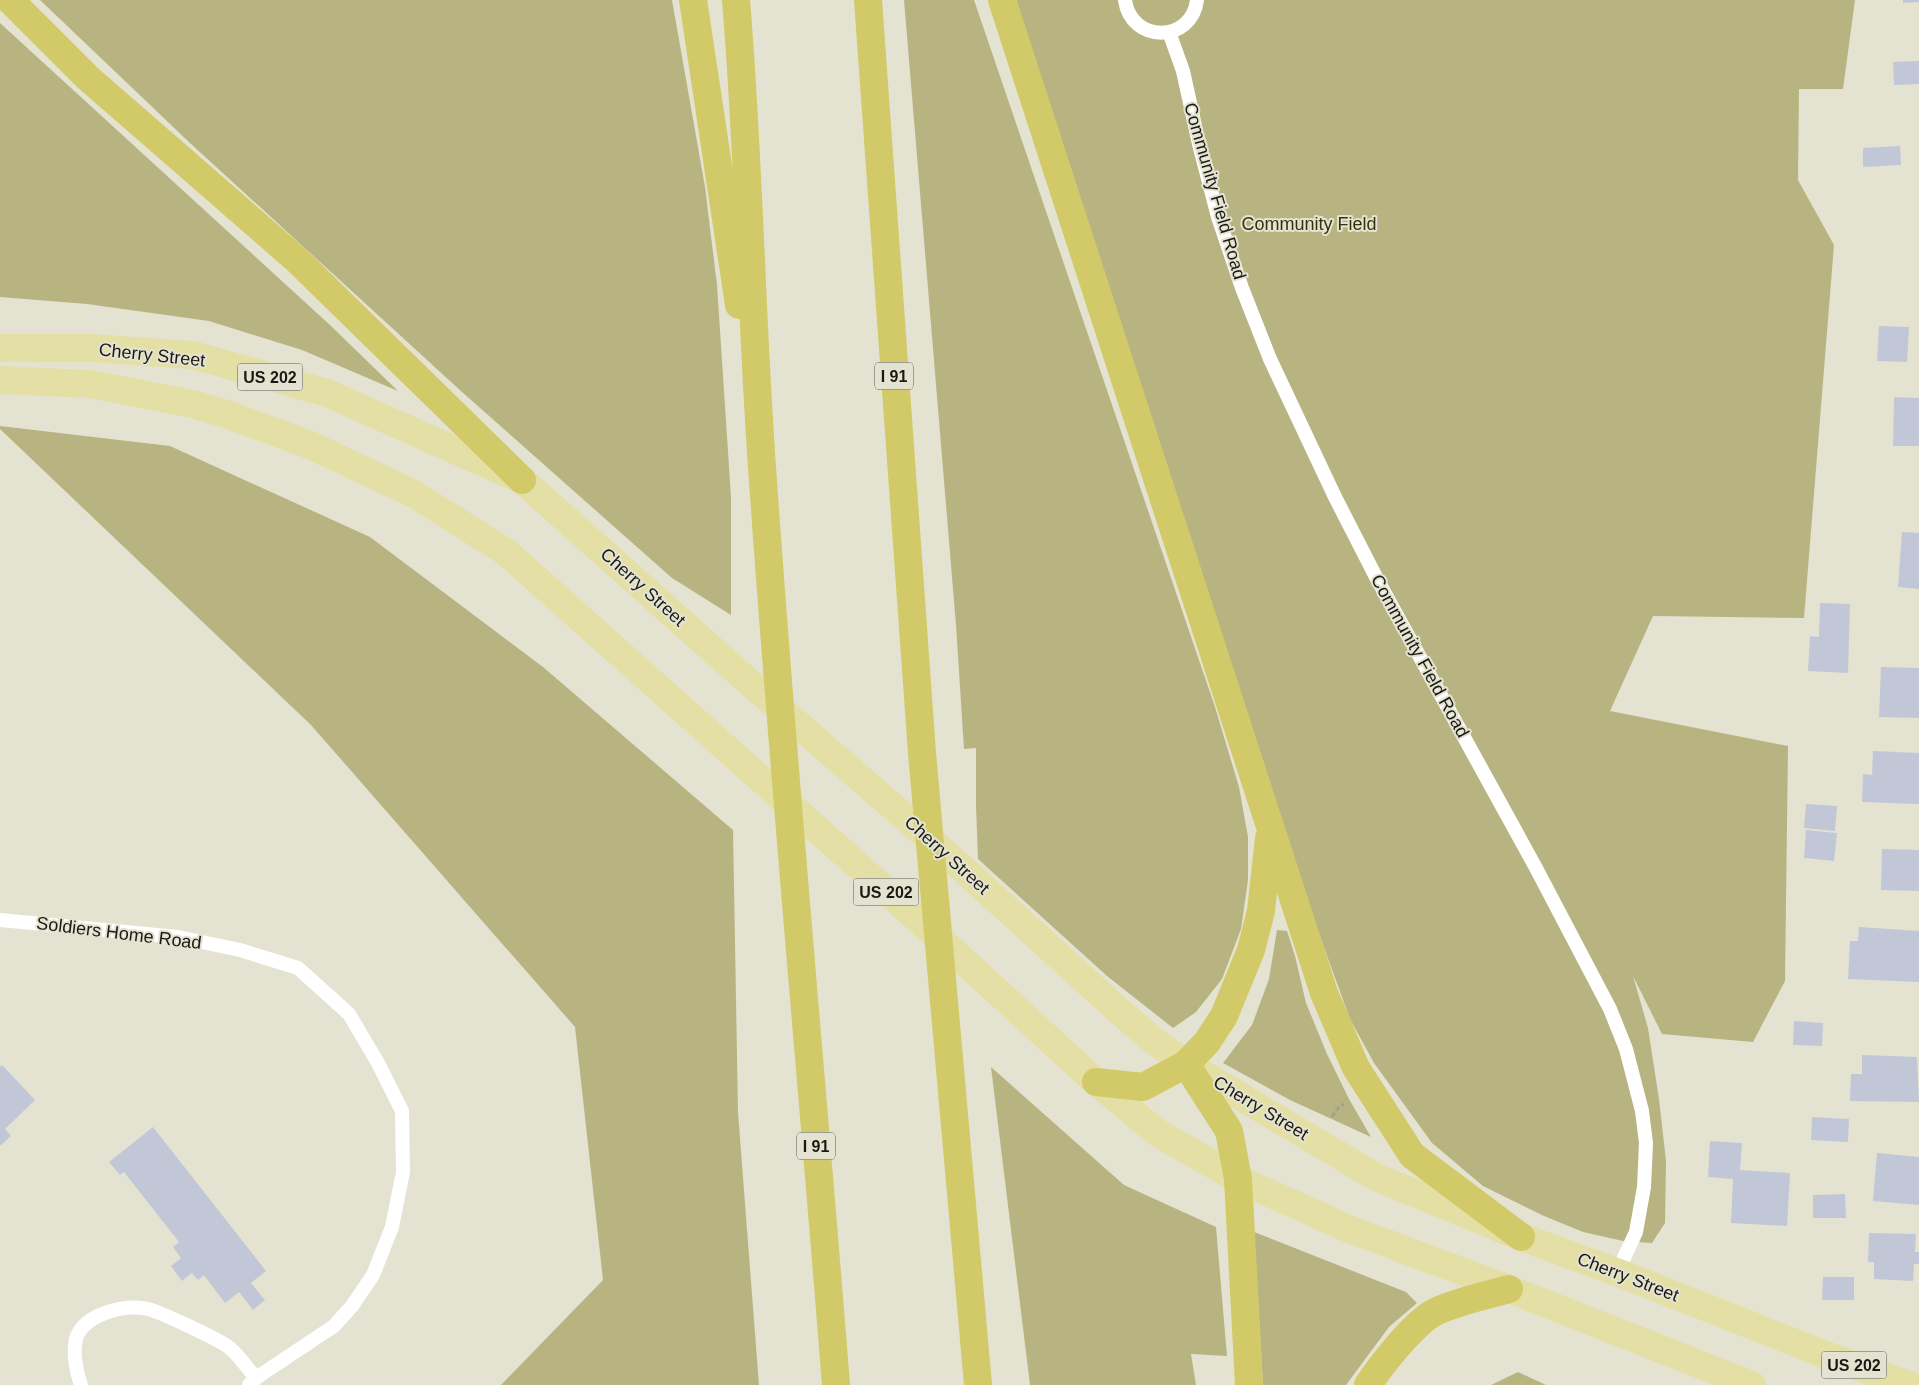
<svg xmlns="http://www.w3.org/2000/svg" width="1919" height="1385" font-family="Arial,sans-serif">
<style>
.green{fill:#b8b481}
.building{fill:#c1c7d6}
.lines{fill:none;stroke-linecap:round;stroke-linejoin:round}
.path{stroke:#a09f92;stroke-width:3;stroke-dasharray:5 2.5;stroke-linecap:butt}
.service{stroke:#fff;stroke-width:14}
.primary{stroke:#e4dfa5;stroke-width:28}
.motorway{stroke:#d2ca69;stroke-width:28}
.labels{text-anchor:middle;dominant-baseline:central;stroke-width:4;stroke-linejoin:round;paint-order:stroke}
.shield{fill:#e4e3d2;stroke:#57564d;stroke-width:1}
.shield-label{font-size:16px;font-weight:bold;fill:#1a1a14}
.street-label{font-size:18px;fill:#1a1a14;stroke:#e4e3d2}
.park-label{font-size:18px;fill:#35320a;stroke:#e4e3d2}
</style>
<rect width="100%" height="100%" fill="#e4e3d2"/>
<!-- green -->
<path class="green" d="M40,0h632l33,187 12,98 14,212v118l-59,-37 -210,-186 -272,-249z
M904,0h70l241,707 24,80 9,50v43l-7,49 -19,50 -26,33 -23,16 -66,-52 -129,-117 -2,-53v-58l-12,1 -8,-124z
M1012,0h843l-12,89h-44l-1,91 36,65 -30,373 -151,-2 -43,95 178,35 -3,235 -32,61 -91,-8 -29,-58 15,52 11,71 7,62 -1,62 -13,20 -29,-2 -40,-9 -39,-16 -61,-30 -51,-43 -58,-80 -24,-44 -171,-471z
M0,23l330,302 68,66 -96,-41 -93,-29 -122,-17 -87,-7z
M0,426l170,20 200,91 173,130 190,163 5,282 21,273h-258l102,-105 -28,-253 -264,-302 -311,-296z
M1277,930l10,1 8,25 11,47 21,51 22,45 22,38 -81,-37 -67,-37 29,-38 17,-46z
M991,1067l133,118 92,42 11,129 -36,-2 5,31h-166z
M1254,1232l152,60 11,11 -28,24 -43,58h-83z
M1518,1372l28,13h-55z"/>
<!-- building -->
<path class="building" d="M1903,0h16v2l-16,1z
M1919,61v23l-25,1 -1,-23z
M1900,146l1,19 -38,2v-19z
M1879,326l30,1 -2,35 -30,-1z
M1894,397l25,1v48h-26z
M1902,532l17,1v56l-21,-2z
M1820,603l30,1 -2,69 -40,-2 2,-35 9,1z
M1881,667l38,1v50l-40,-1z
M1873,751l46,2v51l-57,-2 1,-28 9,1z
M1806,804l31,2 -2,25 -31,-3z
M1806,830l31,3 -3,28 -30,-3z
M1882,849l37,1v41l-38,-1z
M1859,927l60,4v51l-71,-3 2,-38h8z
M1794,1021l29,2 -1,23 -29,-1z
M1862,1055l55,2 2,45 -69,-1 1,-27h11z
M2,1065l33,35 -30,29 6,7 -11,10v-79z
M1812,1117l37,2 -1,23 -37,-2z
M153,1127l113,144 -15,12 14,17 -12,10 -14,-18 -14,11 -21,-28 -6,5 -6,-7 -10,8 -11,-15 10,-8 -8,-11 6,-5 -55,-70 -4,3 -11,-13z
M1710,1141l32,2 -2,27 50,3 -3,53 -56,-3 2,-44 -25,-2z
M1877,1153l42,4v48l-46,-4z
M1845,1194l1,24h-33v-23z
M1869,1233l47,1 -1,18h4v12h-5l-1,17 -39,-2v-17h-6z
M1823,1277h31v23h-32z"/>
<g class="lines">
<!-- path -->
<path class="path" d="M1332,1117l5,-8 7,-5"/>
<!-- service -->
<path class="service" d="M1125,0c6,44 67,43 72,0
M1169,32l14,39 16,73 19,73 24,71 28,71 65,138 42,82 159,289 74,141 16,40 16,62 4,32 -2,44 -8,45 -19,41
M0,920l178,17 62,13 58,18 51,46 29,49 24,48 1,61 -11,55 -19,48 -21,31 -18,20 -78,52 -7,7
M81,1385c-5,-13 -9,-36 -4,-49 10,-23 49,-32 71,-27 12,3 75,32 83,40 9,8 17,20 25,29"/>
<!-- primary -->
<path class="primary" d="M0,348h92l101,7 134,38 195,87 227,202 173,150 196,178 31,27 37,27 190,113 145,60 106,39 209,83 74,26
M0,380l90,4 103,20 36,11 81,30 104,49 92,58 424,378 166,152 62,51 80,46 111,50 160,60 243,96"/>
<!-- motorway -->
<path class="motorway" d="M10,0l78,78 209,182 225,220
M693,0l46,305
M736,0c13,155 15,311 26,467 21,306 50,612 74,918
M868,0l54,753 56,632
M1002,0l322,993 32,75 56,87 109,82
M1186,1064l43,67 9,48 11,206
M1096,1082l47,5 43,-23 21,-22 17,-26 27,-66 10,-39 8,-73
M1368,1385c13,-20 46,-62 67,-73 23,-11 50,-16 74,-23"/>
</g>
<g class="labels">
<!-- shield labels -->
<g class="shield">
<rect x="875" y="362.5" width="38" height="27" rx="4"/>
<rect x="237.5" y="363.5" width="65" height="27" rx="4"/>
<rect x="853.5" y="878.5" width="65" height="27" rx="4"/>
<rect x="797" y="1132.5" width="38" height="27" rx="4"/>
<rect x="1821.5" y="1351.5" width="65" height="27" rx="4"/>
</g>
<g class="shield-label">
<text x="894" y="376">I 91</text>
<text x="270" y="377">US 202</text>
<text x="886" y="892">US 202</text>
<text x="816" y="1146">I 91</text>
<text x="1854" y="1365">US 202</text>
</g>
<!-- street labels -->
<g class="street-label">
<text transform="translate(1215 191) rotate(74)">Community Field Road</text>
<text transform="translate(152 355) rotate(6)">Cherry Street</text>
<text transform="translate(643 587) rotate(42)">Cherry Street</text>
<text transform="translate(1420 656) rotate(61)">Community Field Road</text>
<text transform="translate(947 855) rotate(42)">Cherry Street</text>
<text transform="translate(119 933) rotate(7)">Soldiers Home Road</text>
<text transform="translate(1261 1108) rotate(31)">Cherry Street</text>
<text transform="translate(1628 1277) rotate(21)">Cherry Street</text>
</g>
<!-- park labels -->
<g class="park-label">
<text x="1309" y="224">Community Field</text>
</g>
</g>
</svg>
